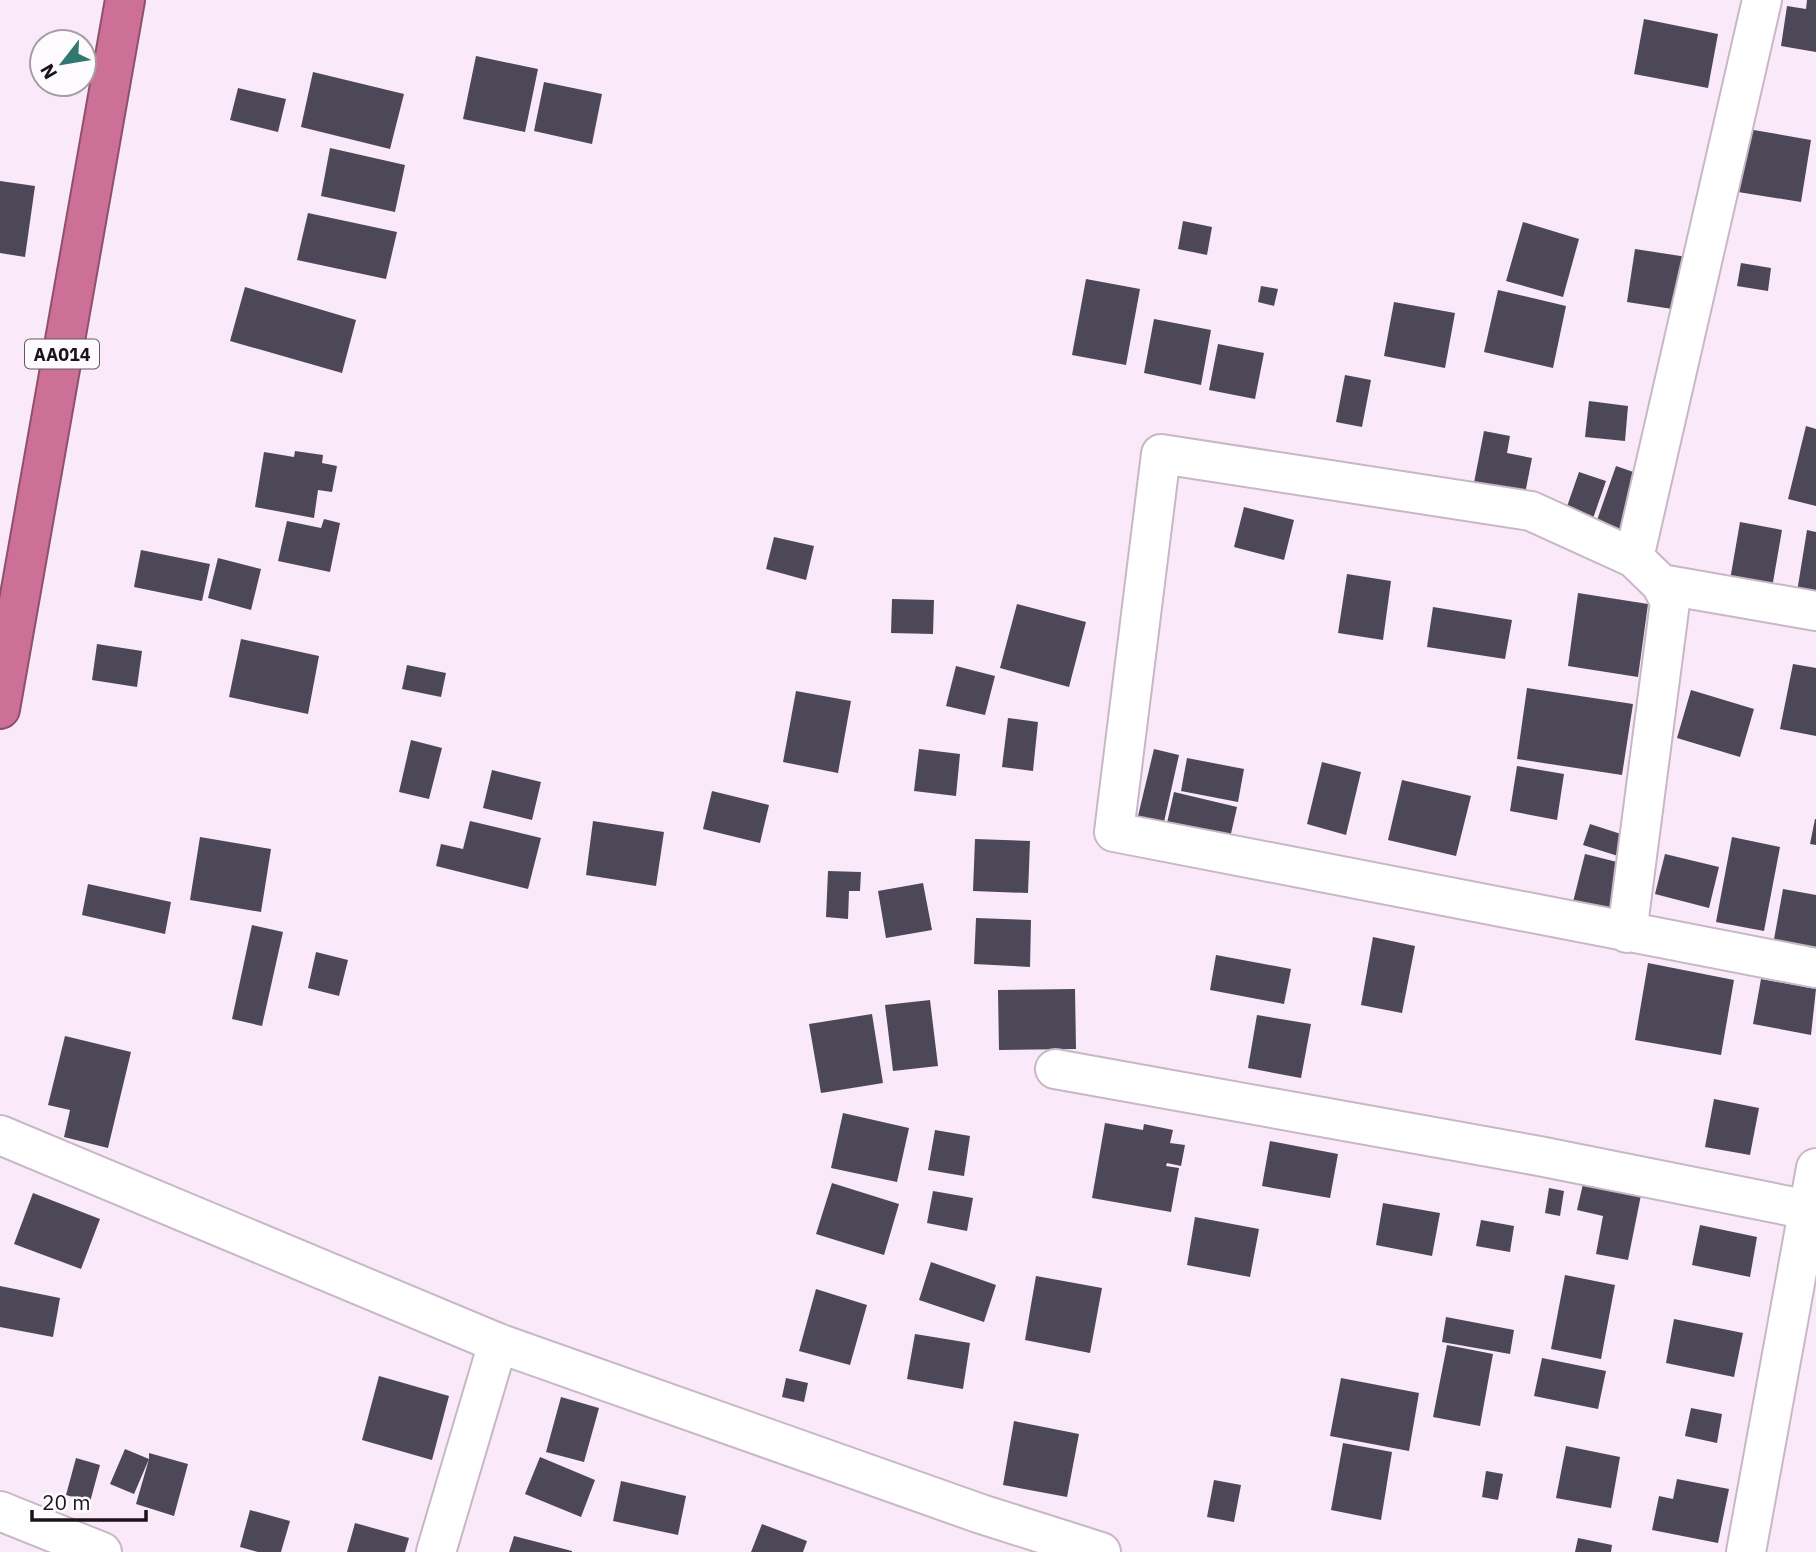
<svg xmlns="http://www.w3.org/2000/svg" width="1816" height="1552" font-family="'IBM Plex Sans',sans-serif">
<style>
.building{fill:#4c4858}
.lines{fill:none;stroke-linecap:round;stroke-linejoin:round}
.minor-casing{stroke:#c7b7c7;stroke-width:42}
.highway-casing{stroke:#8e506b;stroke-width:42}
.minor{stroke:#fff;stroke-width:38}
.highway{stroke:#cc7097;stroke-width:38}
.labels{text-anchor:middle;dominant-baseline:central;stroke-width:7;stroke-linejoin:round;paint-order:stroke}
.shield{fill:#fefbfe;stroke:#5e595e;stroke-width:2}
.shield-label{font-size:18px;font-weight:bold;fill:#1a141a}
</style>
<rect width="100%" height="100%" fill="#f9e9f9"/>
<!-- building -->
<path class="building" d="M1807,0h9v52l-35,-6 6,-40 19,3z
M1644,19l74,15 -10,54 -74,-14z
M476,56l62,13 -13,63 -62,-13z
M313,72l91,22 -14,55 -89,-22z
M544,82l58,12 -10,50 -58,-13z
M238,88l48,11 -8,33 -48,-12z
M1748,129l63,11 -10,62 -63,-10z
M330,148l75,17 -10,47 -74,-16z
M0,181l35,5 -10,71 -25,-4z
M308,213l89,19 -11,47 -89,-19z
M1183,221l29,6 -5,28 -29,-6z
M1523,222l56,17 -16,58 -57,-16z
M1635,249l52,8 -8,53 -52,-8z
M1741,263l30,5 -3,23 -31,-5z
M1086,279l54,10 -14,76 -54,-10z
M1261,286l17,3 -4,17 -16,-4z
M245,287l111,33 -14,53 -112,-32z
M1498,290l68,16 -13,62 -69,-16z
M1394,302l61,11 -10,55 -61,-12z
M1154,319l57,11 -10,55 -57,-12z
M1218,344l46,9 -9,46 -46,-9z
M1345,375l26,5 -9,47 -26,-5z
M1589,401l39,5 -3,35 -40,-4z
M1806,426l10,3v77l-28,-7z
M1484,431l26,5 -3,17 25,5 -8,41 -51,-11z
M295,451l28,4 -1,8 15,3 -5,26 -14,-2 -4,28 -59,-11 9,-55 30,5z
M1616,466l29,10 -21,60 -29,-10z
M1579,472l27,9 -16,46 -27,-9z
M1244,507l50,13 -10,40 -50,-13z
M324,519l16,4 -10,49 -52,-11 9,-40 34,7z
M1740,522l42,8 -10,58 -42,-8z
M1807,530l9,2v64l-19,-4z
M774,537l40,9 -8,34 -40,-11z
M141,550l69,14 -8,37 -68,-14z
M218,558l43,11 -10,41 -43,-12z
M1347,574l44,7 -8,59 -45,-7z
M1578,593l70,11 -10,73 -70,-11z
M892,599l42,1 -1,34 -42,-1z
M1017,604l69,18 -17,65 -69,-19z
M1433,607l79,13 -7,39 -78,-12z
M241,639l78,17 -11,58 -79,-17z
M97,644l45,7 -5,36 -45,-7z
M1793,664l23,4v68l-36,-7z
M407,665l39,8 -5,24 -39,-8z
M956,666l39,10 -10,39 -39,-9z
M1527,688l106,16 -11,71 -105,-16z
M1691,690l63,19 -14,48 -63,-19z
M796,691l55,10 -13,72 -55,-11z
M1008,718l30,4 -5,49 -31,-4z
M411,740l31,8 -13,51 -30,-7z
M919,749l41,5 -4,42 -42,-5z
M1154,749l25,6 -15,67 -26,-6z
M1187,758l57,11 -6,33 -57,-11z
M1322,762l39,10 -15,63 -39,-11z
M1517,766l47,8 -7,46 -47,-9z
M492,770l49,12 -9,38 -49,-12z
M1402,780l69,16 -15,60 -68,-16z
M712,791l57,14 -9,38 -57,-14z
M1174,792l63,15 -7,31 -63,-15z
M1815,819h1v26l-6,-1z
M470,821l71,17 -13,51 -92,-23 5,-22 22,5z
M593,821l71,11 -8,54 -70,-11z
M1590,824l34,11 -6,21 -35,-11z
M200,837l71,12 -10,63 -71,-12z
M1732,837l48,10 -16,84 -48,-9z
M975,839l55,2 -2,52 -55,-2z
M1585,854l44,11 -13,48 -43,-11z
M1665,854l54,13 -10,41 -54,-14z
M828,871l33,1 -1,19h-11l-1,28 -22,-2z
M923,883l9,47 -46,8 -8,-47z
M88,884l83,18 -6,32 -83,-19z
M1783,889l33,6v58l-43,-8z
M976,918l55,2 -1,47 -56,-3z
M252,925l31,7 -21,94 -30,-7z
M1373,937l42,9 -13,67 -41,-8z
M316,952l32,8 -9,36 -31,-8z
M1216,955l75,14 -7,35 -74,-14z
M1648,963l86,17 -13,75 -86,-15z
M1761,979l55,10 -5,46 -58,-11z
M1075,989l1,60 -77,1 -1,-60z
M930,1000l8,66 -45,5 -8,-66z
M872,1014l11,69 -62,10 -12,-69z
M1257,1015l54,9 -10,54 -53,-10z
M65,1036l66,16 -23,96 -44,-11 6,-27 -22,-5z
M1714,1099l45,9 -9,47 -45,-8z
M843,1113l66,15 -12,54 -66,-14z
M1105,1123l38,7 1,-6 29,6 -3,13 15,2 -4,21 -14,-3 -1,3 13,2 -8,44 -79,-14z
M935,1130l35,6 -6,40 -36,-6z
M1270,1141l68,13 -8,44 -68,-12z
M832,1183l67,21 -15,51 -68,-21z
M1583,1184l58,11 -13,65 -32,-6 7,-38 -26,-6z
M1549,1188l15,3 -4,25 -15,-3z
M933,1191l40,7 -6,33 -40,-8z
M33,1193l67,26 -19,50 -67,-25z
M1383,1203l57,10 -8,43 -56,-11z
M1195,1217l64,12 -9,48 -63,-12z
M1481,1220l33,6 -4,26 -34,-6z
M1700,1225l57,12 -7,40 -58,-12z
M931,1262l65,23 -12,37 -65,-22z
M1565,1275l50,10 -14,74 -50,-10z
M1036,1276l66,12 -12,65 -65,-13z
M0,1286l60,12 -7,39 -53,-10z
M816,1289l51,16 -17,60 -51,-14z
M1446,1317l68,13 -4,24 -68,-12z
M1674,1319l69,14 -9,44 -68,-14z
M915,1334l55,9 -7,46 -56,-10z
M1447,1345l46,9 -13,72 -47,-9z
M1542,1358l64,13 -8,38 -64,-13z
M379,1376l70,20 -17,64 -70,-20z
M786,1378l22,5 -4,19 -22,-5z
M1341,1378l78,15 -10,58 -79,-15z
M561,1397l38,11 -15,54 -38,-10z
M1691,1408l31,6 -5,29 -32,-7z
M1014,1421l65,13 -12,63 -64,-12z
M1343,1443l49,9 -11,68 -50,-10z
M1566,1446l54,11 -9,51 -55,-10z
M125,1449l24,10v-6l39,11 -14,52 -38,-12 13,-45 -15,35 -24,-10z
M540,1457l55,23 -14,37 -56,-23z
M76,1458l24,7 -10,37 -24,-7z
M1486,1471l17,3 -5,26 -16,-3z
M1677,1479l52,10 -11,54 -66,-13 7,-34 14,3z
M1214,1480l27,5 -7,37 -27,-5z
M621,1481l65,15 -8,39 -65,-14z
M250,1510l40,11 -9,31h-23l-18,-5z
M355,1523l54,15 -4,14h-58z
M762,1524l45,17 -4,11h-52z
M514,1536l58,15v1h-63z
M1578,1538l34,7 -1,7h-36z"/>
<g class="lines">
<defs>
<path id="minor" d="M1634,558l-103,-47 -370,-57 -47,378 702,136
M1661,584l155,27
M1627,933l43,-331 -9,-18 -27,-26 128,-558
M1055,1069l484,87 270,54
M0,1135l498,208 483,171 120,38
M0,1511l102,41
M436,1552l62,-209
M1746,1552l70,-384"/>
<path id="highway" d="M0,709l125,-709"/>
</defs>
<!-- minor casing -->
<use href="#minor" class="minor-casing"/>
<!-- highway casing -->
<use href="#highway" class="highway-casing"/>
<!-- minor -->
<use href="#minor" class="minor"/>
<!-- highway -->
<use href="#highway" class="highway"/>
</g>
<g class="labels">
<!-- shield labels -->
<rect class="shield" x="25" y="339.5" width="74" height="29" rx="5"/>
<g class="shield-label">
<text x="62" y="354">AA014</text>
</g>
</g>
<!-- north arrow -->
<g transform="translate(63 63) rotate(239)"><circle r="33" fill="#fefbfe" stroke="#a39fa3" stroke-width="2"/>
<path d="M0-5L12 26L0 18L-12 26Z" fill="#317871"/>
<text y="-10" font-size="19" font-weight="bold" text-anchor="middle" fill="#1a141a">N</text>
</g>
<!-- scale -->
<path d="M32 1510v10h114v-10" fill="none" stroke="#1a141a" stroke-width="3.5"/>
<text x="42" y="1510" font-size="21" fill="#1a141a" stroke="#fefbfe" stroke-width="5" paint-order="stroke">20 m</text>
</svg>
